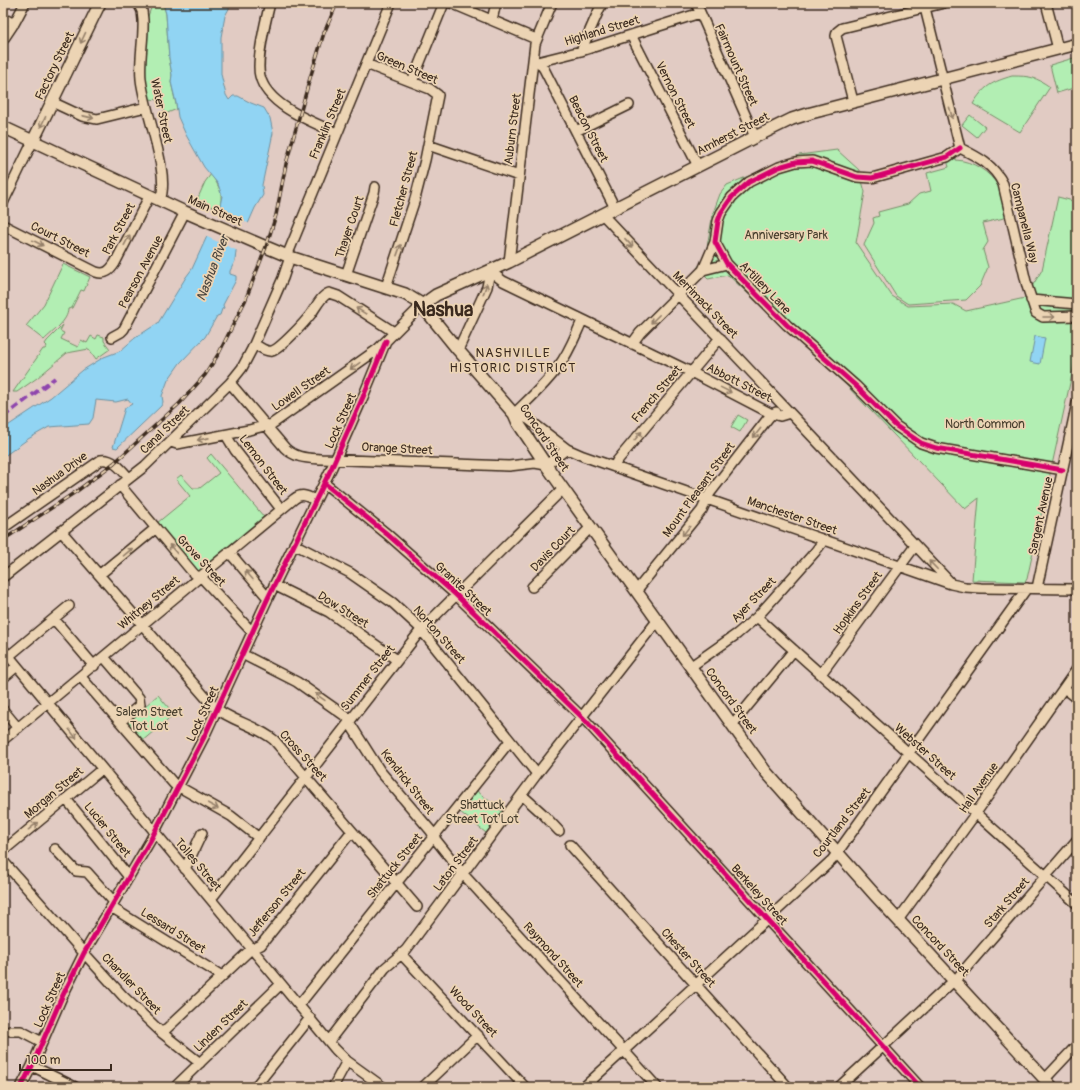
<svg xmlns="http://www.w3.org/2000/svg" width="1080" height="1090" font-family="Pangolin,sans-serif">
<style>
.green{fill:#b2eeb3;stroke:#768c68}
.water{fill:#91d4f3;stroke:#6f909e}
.pier{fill:#e1cbc3}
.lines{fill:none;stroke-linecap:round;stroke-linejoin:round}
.minor-casing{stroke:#3b2a1e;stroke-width:12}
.major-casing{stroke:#3b2a1e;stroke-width:14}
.minor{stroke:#ecd4b4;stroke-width:9}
.major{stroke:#ecd4b4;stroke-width:11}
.rail-casing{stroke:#3b2a1e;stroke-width:3.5}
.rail{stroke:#ecd4b4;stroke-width:2;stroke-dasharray:6;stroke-linecap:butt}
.quiet{stroke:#8e44ad;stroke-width:4;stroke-dasharray:8 4;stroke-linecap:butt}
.cycleway-casing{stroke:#ecd4b4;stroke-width:8}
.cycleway{stroke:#d6006c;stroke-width:5}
.oneway{stroke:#947f69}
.labels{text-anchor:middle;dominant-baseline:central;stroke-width:3.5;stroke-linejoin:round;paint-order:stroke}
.street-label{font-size:12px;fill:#3b2a1e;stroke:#ecd4b4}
.park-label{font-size:12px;fill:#473e2d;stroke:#ecd4b4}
.water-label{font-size:13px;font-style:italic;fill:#48443e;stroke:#ecd4b4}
.neighbourhood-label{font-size:13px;letter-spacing:1px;fill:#3b2a1e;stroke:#ecd4b4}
.town-label{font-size:20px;font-weight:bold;fill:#3b2a1e;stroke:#ecd4b4}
</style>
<rect width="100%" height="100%" fill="#e1cbc3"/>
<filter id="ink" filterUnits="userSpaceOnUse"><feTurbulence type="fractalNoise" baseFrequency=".025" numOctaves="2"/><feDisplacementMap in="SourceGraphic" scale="8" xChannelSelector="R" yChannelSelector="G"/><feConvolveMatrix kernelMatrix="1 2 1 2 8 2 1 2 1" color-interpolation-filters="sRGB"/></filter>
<g filter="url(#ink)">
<!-- green -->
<path class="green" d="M153,3h10l3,11 3,44 3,17 -1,7 6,27 -12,5 -4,-14 -14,-1 -4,-33 5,-50z
M1077,57v20h-2l2,10 -20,6 -7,-28z
M1012,76c18,0 24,1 38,11l-30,45 -47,-28c11,-18 19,-22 39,-28z
M970,115l15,12 -8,10 -15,-12z
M837,150l22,20 6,22 -9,51 36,53 16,10 45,-2 13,7 59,-13 17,-28 16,-73 19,5v149l-50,228 -2,3 -53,-2 7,-82 -14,11 -119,-124 -118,-110 -20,4 -11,-11 8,-10 8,-45 7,-19 7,-9 72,-30z
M956,158v2c17,1 34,12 42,26h2l8,31 -25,6 5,19 -5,8 5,17 -8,19 -14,14 -58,4 -12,-8 -32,-51 10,-22 -1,-5 6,-2 -1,-4 30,-8 11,-10 12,-3 -4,-18 22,-6 -2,-7z
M211,174c9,14 13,20 8,36l-22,-10 8,-18z
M63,264l27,13 -6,14 -3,-1 -9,18 -4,1c0,12 -16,23 -24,31l-18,-14 18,-22z
M63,325l-3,6 4,2 -3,6 17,8 3,-7 6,3 4,-7 5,3 2,-4 6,2v4l6,8 -14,10 -7,-10 -22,4 -30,25 -20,14h-4l30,-43h2l2,-3 -2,-2 2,-3z
M738,415l9,5 -7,12 -9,-5z
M211,454l53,63 -66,55 -41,-49 33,-27 -14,-17 5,-4 12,13h7l19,-15 -12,-15z
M158,695l16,19 -33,28 -16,-19z
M477,791l26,21 -17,21 -26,-21z"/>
<!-- water -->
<path class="water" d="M163,3h69l-7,13 -4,21v37l5,21 3,5 4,-4h5l13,7 13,5 6,10 3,15 -11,52 1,10 -8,13 -19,43 -1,10 -5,10v3l6,2v4l-13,25 1,3 -2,1 -2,6 -3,1 -12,21 -25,26 -12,17 -6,16 1,6 -2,4 -44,42 -4,-1 12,-39 7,-4 -4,-5 -12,3 -20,-2 -3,18 -4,6 -40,3 -21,12 -25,18v-28l48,-32 32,-27 21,-13 16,-6 15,-13 23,-15 28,-46 6,-8 27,-59 3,-14 -4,-12 -14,-17 -18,-32 -8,-18 -2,-14 -5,-21 1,-7 -3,-17 -3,-44z
M1035,336l10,2 -5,26 -10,-2z"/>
<!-- pier -->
<path class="pier" d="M218,209l32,15 -12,27 -33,-15z"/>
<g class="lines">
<defs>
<path id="minor" d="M138,3l4,8 1,9c1,20 -4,39 -2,59 3,31 30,95 19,121
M270,3c-4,16 -14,59 -10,73 7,30 53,46 77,57
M451,3l85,36
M696,3l59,134
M1046,3l12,46
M925,8l35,140
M3,18l11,6
M492,20l4,-17
M631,35l67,131
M3,40l12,-18 10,-19
M581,51l21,-48
M539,62l5,7 71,139
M533,63l48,-12 119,-38
M366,64l64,25 8,6 -13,65 -10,39 -29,88
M412,82l32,-79
M853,101l-17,-65 1,-4 5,-4 102,-25
M52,102l30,14 15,3 49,-12
M576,131l53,-26
M428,145l91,31
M960,148l-13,9 -75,21 -15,-1 -45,-16 -16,1 -17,5 -30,15 -17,15 -11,16 -3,8 -3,21 12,22 60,61 69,61 40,40 25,17 15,5 127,22
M960,148c18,9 34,17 43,36l24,102 9,27 7,4 34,-1
M3,203l30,-62
M602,214l347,367
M3,225l93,47c9,3 14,-1 19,-9l35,-68
M287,256l104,-253
M509,262l26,-218 17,-41
M703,270l24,-6
M346,275l28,-82 1,-6
M1031,300l46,4
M582,321c-7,15 -13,32 -24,46 -12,17 -29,32 -44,47l14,5 39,30 16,7 368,128 14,3 16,1 96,1
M112,337l9,-5 3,-3 61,-117
M255,344c4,3 12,8 17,7 8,-2 33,-29 39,-37 5,-7 10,-18 18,-21l9,3 56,36
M632,344l8,-11 63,-63 12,-28
M458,350l29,-63 3,-16 13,10 188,91 81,42 8,2 10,-3
M230,383l55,65c10,10 22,10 36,11l188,7 26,-3 11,2 21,-16
M226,435l9,15 46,59
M171,442l6,2 72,-14 23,-6 106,-75 44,-44
M614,467l3,-6 103,-123
M324,483l63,51 69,61 129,125 335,367
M120,485l74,89 10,6 48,52
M3,528l98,-68c12,-2 21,10 28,18
M61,531l152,175c17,15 43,19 61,34l143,167
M294,544l56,29 43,30 25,23 119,148
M229,552l39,46
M99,575l57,-47
M3,577l142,-111 85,-83 12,-15 10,-19 31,-71 7,-21
M274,585l55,27 68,48
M532,587l59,-60
M1037,588l40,-185
M636,591l66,-81 8,-17 59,-76 3,-3 4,-2
M757,617l320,287
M54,619l40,47
M3,649l332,400 12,12 36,26
M242,654l55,28 54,38
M9,656l60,-50
M104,657l35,41 1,7 -20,17
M690,667l47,-33 20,-17 58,-65 9,-12
M821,674l94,-128
M81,677l93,107 57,32 28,22
M3,678l14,-12
M1064,688l13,10
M3,710l15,18
M349,722l31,49 51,60 5,9 27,34 194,213
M732,725l62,-75
M3,740l291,-241c8,-6 13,-3 21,1
M522,795l21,19 16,17
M66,799l63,78
M570,845l218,242
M55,849l21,22 11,1 27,30
M3,851l99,-82
M3,861l81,92 39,43 39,37 38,30
M185,869l17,-36
M211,899l210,-269 142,-141
M111,907l111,69
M898,920l78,-107 101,-144
M402,955l123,132
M299,1005l211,-264
M10,1031h11l21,11
M162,1033l87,-82 12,-6 91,-114
M329,1041l56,-73 21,-18 131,-176 120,-153
M32,1066l43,21
M1045,1079l32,-34
M177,1085l104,-101
M21,1087l11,-21 29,-67 23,-46 66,-112 54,-104 64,-139 64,-131 31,-70 23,-56
M255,1087l55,-69
M333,1087l14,-26
M423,1087l55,-52
M584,1087l248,-227 190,-265 5,-7
M839,1087l120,-111 118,-136"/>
<path id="major" d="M3,127l182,85 81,35 24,10 115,37 15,9 38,47 56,64 4,9 28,42 220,307 109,123 177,192
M33,141l67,-138
M422,305l14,-10 73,-33 246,-125 37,-18 19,-6 266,-69"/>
</defs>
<!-- minor casing -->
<use href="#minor" class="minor-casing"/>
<!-- major casing -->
<use href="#major" class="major-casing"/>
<!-- minor -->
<use href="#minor" class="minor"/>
<!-- major -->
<use href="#major" class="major"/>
<defs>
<path id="rail" d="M3,540l74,-49 37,-28 66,-60 25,-28 14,-22 26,-52 21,-54 10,-32 10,-51 24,-86 14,-45 13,-30"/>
</defs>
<!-- rail casing -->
<use href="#rail" class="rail-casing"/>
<!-- rail -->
<use href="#rail" class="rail"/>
<!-- quiet -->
<path class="quiet" d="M3,417l52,-39"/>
<defs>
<path id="cycleway" d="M960,148l-13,9 -75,21 -15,-1 -45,-16 -16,1 -17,5 -30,15 -17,15 -11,16 -3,8 -3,21 12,22 60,61 69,61 40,40 25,17 15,5 127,22
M324,483l63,51 69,61 129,125 335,367
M21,1087l11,-21 29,-67 23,-46 66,-112 54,-104 64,-139 64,-131 31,-70 23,-56"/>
</defs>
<!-- cycleway casing -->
<use href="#cycleway" class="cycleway-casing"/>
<!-- cycleway -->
<use href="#cycleway" class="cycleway"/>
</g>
<!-- one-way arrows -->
<defs><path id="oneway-shaft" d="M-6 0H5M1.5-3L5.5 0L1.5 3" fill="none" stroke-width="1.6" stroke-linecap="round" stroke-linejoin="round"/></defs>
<g class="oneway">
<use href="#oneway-shaft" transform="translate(83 38) rotate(115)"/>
<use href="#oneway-shaft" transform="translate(951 113) rotate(75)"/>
<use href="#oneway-shaft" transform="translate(88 117) rotate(13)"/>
<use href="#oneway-shaft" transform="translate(43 122) rotate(116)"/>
<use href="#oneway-shaft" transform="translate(127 240) rotate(-62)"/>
<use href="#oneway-shaft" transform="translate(38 243) rotate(27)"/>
<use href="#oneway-shaft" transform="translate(629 243) rotate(47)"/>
<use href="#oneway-shaft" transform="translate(399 250) rotate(-70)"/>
<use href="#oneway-shaft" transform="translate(485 289) rotate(-70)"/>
<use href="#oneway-shaft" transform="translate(361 311) rotate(-149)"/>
<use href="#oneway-shaft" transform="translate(1049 317)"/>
<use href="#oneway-shaft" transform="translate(655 319) rotate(135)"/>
<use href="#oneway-shaft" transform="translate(355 366) rotate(145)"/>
<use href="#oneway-shaft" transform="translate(726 390) rotate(26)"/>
<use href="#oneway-shaft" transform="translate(757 433) rotate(128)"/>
<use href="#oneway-shaft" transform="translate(638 436) rotate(-50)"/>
<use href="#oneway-shaft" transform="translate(203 439) rotate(169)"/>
<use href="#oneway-shaft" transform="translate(686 531) rotate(129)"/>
<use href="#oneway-shaft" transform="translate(173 549) rotate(-130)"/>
<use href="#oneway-shaft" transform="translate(128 552) rotate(-40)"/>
<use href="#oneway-shaft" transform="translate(933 565) rotate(-134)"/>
<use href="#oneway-shaft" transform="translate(249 575) rotate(-131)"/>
<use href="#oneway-shaft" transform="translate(320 697) rotate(-145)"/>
<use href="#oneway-shaft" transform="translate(73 734) rotate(51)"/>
<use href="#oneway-shaft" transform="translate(213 806) rotate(28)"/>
<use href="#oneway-shaft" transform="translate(33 826) rotate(-39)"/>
</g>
</g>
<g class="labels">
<!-- street labels -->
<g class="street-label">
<text transform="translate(602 31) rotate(-17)">Highland Street</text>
<text transform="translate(736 65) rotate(66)">Fairmount Street</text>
<text transform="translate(55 66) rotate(-64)">Factory Street</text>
<text transform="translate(407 68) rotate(23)">Green Street</text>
<text transform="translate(675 95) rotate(63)">Vernon Street</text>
<text transform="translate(161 111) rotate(78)">Water Street</text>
<text transform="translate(328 124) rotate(-67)">Franklin Street</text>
<text transform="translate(513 129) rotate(-83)">Auburn Street</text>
<text transform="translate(588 129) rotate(63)">Beacon Street</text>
<text transform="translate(733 134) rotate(-27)">Amherst Street</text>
<text transform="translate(404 189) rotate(-75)">Fletcher Street</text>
<text transform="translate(215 211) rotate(24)">Main Street</text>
<text transform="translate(1024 223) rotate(76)">Campanella Way</text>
<text transform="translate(350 227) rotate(-71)">Thayer Court</text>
<text transform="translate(119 229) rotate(-62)">Park Street</text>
<text transform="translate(60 240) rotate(27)">Court Street</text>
<text transform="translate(141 272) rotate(-62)">Pearson Avenue</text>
<text transform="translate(765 288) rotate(46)">Artillery Lane</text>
<text transform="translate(705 305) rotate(46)">Merrimack Street</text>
<text transform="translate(739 383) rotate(27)">Abbott Street</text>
<text transform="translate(301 389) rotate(-35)">Lowell Street</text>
<text transform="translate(657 394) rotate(-50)">French Street</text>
<text transform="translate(341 421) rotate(-66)">Lock Street</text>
<text transform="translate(165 430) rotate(-44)">Canal Street</text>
<text transform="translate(544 438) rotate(56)">Concord Street</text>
<text transform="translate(397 449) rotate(3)">Orange Street</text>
<text transform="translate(263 465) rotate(53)">Lemon Street</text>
<text transform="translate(60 474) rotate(-36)">Nashua Drive</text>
<text transform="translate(699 490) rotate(-54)">Mount Pleasant Street</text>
<text transform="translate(792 516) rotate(19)">Manchester Street</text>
<text transform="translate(1041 516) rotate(-78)">Sargent Avenue</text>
<text transform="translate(553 549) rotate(-46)">Davis Court</text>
<text transform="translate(201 561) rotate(47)">Grove Street</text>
<text transform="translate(463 589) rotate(43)">Granite Street</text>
<text transform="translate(754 600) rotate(-46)">Ayer Street</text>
<text transform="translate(149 603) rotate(-40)">Whitney Street</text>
<text transform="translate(858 603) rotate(-54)">Hopkins Street</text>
<text transform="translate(343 610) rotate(32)">Dow Street</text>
<text transform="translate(439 635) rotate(49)">Norton Street</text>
<text transform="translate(368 678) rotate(-52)">Summer Street</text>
<text transform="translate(731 701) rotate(54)">Concord Street</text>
<text transform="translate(203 714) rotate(-65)">Lock Street</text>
<text transform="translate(925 752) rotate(42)">Webster Street</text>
<text transform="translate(303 756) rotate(48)">Cross Street</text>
<text transform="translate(407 782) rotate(52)">Kendrick Street</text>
<text transform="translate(979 788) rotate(-55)">Hall Avenue</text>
<text transform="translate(54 793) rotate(-40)">Morgan Street</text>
<text transform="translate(842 823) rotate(-52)">Courtland Street</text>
<text transform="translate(107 830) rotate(51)">Lucier Street</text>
<text transform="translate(456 864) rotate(-53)">Laton Street</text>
<text transform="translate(198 865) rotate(50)">Tolles Street</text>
<text transform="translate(395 866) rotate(-51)">Shattuck Street</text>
<text transform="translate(759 895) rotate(48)">Berkeley Street</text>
<text transform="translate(277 903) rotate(-51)">Jefferson Street</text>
<text transform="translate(1007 903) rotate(-49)">Stark Street</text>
<text transform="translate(173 931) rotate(32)">Lessard Street</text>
<text transform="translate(940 946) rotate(47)">Concord Street</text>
<text transform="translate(553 955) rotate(48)">Raymond Street</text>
<text transform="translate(688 958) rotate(48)">Chester Street</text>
<text transform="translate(131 984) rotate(46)">Chandler Street</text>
<text transform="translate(50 1000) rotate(-66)">Lock Street</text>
<text transform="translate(473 1012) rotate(47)">Wood Street</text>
<text transform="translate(221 1026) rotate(-44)">Linden Street</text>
</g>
<!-- park labels -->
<g class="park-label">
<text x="786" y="235">Anniversary Park</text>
<text x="985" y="424">North Common</text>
<text x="149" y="712">Salem Street<tspan x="149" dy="14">Tot Lot</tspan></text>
<text x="482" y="805">Shattuck<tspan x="482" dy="14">Street Tot Lot</tspan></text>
</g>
<!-- water labels -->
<g class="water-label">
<text transform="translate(213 268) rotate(-69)">Nashua River</text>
</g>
<!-- neighbourhood labels -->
<g class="neighbourhood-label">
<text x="513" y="353">NASHVILLE<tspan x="513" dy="15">HISTORIC DISTRICT</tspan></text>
</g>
<!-- town labels -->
<g class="town-label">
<text x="443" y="309">Nashua</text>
</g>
</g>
<!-- margin -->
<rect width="1080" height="1090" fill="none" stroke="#ecd4b4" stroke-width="16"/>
<rect x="8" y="8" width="1064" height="1074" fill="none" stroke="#3b2a1e" stroke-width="1.5" filter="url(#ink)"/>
<!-- scale -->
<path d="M20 1064v6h91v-6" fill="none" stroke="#3b2a1e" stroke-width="2"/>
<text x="26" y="1064" font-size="12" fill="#3b2a1e" stroke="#ecd4b4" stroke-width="3" paint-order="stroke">100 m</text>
</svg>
